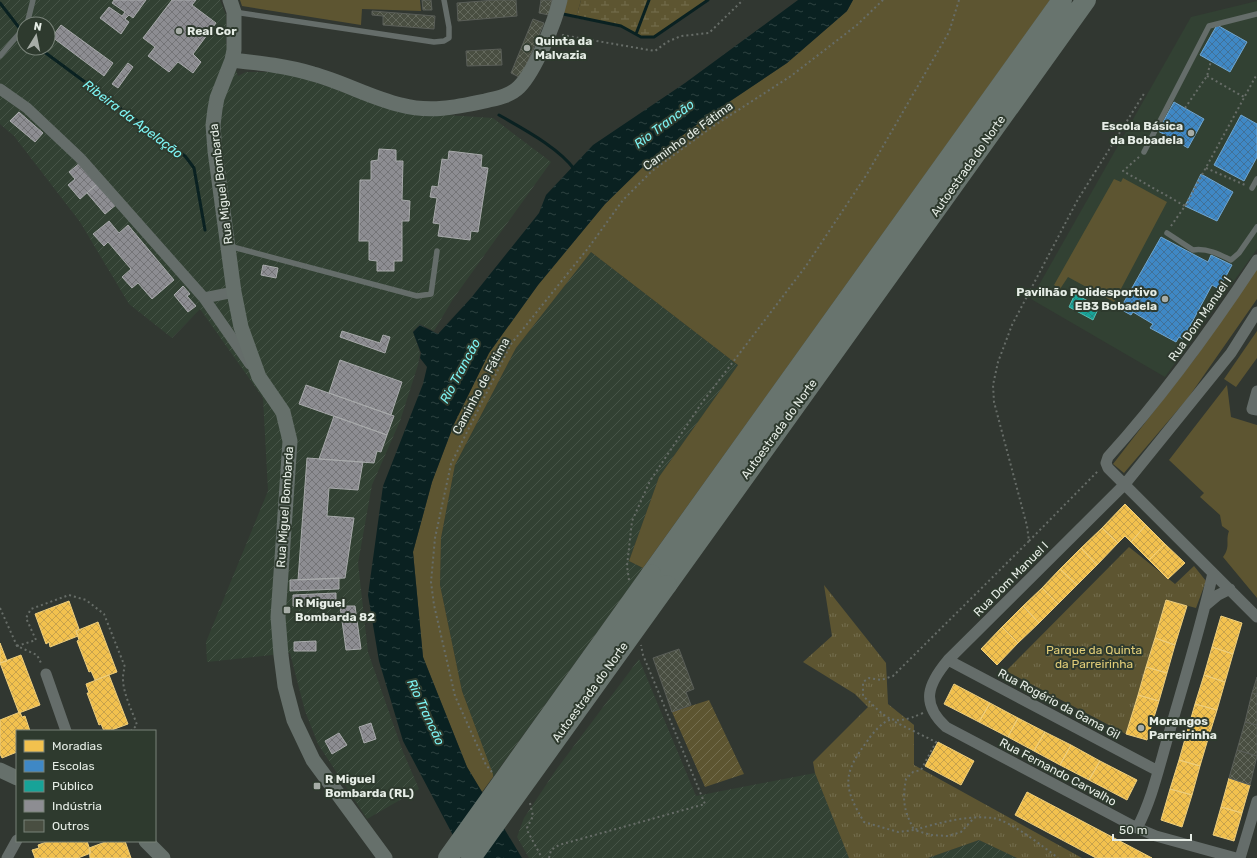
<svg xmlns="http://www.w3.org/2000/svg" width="1257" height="858" font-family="Rubik,sans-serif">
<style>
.built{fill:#324133}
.industrial{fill:url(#industrial-furrows);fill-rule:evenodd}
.grass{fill:#5d5531}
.wetland{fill:url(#wetland-marsh)}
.park{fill:url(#park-tufts)}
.garden{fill:url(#garden-furrows)}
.water{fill:url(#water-ripples)}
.homes{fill:url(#homes-cross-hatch);stroke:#eece7c}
.schools{fill:url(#schools-cross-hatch);stroke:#71a6cf}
.public{fill:url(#public-cross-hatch);stroke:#55b9af}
.industry{fill:url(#industry-cross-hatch);stroke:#a8aaab}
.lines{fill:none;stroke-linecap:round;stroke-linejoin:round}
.stream{stroke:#0a2121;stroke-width:3}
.building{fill:url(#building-cross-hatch);stroke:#5a5e58}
.path{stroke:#676d68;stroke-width:2;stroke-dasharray:2 3;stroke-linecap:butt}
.lane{stroke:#656d6a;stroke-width:5.5}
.street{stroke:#656d6a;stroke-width:11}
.secondary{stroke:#66706b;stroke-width:15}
.highway{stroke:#68746e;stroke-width:20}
.highway-bridge{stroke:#68746e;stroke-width:20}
.poi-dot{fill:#a7ada7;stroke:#2e3a2e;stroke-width:1.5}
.labels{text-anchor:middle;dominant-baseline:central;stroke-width:4;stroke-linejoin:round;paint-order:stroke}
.poi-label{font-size:12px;font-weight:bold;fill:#e6ede6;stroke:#2e3a2e;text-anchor:start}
.street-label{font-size:12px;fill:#e6ede6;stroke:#2e3a2e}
.park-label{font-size:12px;fill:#e1cd78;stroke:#2e3a2e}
.water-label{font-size:13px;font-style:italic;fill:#7df4f4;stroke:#2e3a2e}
</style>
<defs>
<pattern id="industrial-furrows" width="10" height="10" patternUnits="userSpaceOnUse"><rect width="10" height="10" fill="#324133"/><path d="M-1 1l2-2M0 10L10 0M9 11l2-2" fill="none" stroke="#465447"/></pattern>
<pattern id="wetland-marsh" width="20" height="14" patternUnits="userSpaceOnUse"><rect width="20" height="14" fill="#5d5531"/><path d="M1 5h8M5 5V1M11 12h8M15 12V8" fill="none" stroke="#746e4f"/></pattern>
<pattern id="park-tufts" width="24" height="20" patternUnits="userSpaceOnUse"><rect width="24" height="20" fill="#5d5531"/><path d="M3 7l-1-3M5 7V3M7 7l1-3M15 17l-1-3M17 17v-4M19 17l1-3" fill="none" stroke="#746e4f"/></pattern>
<pattern id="garden-furrows" width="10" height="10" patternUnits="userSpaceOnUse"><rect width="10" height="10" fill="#5d5531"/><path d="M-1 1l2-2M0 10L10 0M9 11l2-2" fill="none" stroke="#746e4f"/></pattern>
<pattern id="water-ripples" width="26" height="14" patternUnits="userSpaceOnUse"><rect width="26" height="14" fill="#0a2121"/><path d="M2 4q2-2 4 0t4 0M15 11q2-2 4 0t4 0" fill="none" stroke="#2e4241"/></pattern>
<pattern id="homes-cross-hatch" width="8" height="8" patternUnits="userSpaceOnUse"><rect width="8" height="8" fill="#f2c14e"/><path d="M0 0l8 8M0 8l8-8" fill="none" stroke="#c7a24c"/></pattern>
<pattern id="schools-cross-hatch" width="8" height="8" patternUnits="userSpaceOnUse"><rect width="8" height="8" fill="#3f88c5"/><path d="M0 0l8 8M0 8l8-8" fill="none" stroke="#417198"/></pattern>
<pattern id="public-cross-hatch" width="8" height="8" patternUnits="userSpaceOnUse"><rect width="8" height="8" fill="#17a398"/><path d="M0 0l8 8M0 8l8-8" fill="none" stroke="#25877f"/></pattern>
<pattern id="industry-cross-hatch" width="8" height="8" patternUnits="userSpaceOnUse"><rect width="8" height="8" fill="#8d8d92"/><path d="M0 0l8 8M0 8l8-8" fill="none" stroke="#747477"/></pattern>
<pattern id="building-cross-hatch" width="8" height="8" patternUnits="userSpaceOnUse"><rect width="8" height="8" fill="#494e41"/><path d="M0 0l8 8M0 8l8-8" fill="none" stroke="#63685c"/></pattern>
</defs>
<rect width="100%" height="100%" fill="#313731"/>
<!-- built -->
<path class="built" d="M1257,1v248l-92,128 -134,-78 160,-282z"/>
<!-- industrial -->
<path class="industrial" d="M0,0h220l6,15v28l12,33 8,-4h27l25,4 102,36 93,6 58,44 -98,137 -19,32 -14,-7 -7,7 7,22 -2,12 -18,56 -28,64 -14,78 10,89 35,100 16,37 -52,30 -49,-75 -13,-33 -15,-58 -83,9 -1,-20 62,-151 -5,-93 -63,-89 -28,29 -43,-34 -49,-82 -66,-86 -14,-12zM24,24h24v24h-24z
M591,252l147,113 -79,112 -30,84 14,7 -150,209 -31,-86 -22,-106 1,-47 14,-73 61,-117z
M639,659l57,137 119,-23 34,85h-320l-12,-21 7,-19 32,-48z
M979,840l38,18h-89z"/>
<!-- grass -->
<path class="grass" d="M240,0h180l1,11 -59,-2 -1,16 -119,-19z
M565,0h16l-5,18 -13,-4z
M853,0h197l-407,568 -14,-7 30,-84 79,-112 -147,-113 -75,96 -61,117 -14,73 -1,47 22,106 31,83v3l-11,15 -15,-25 -44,-110 -10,-105 19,-70 22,-58 35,-71 49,-68 67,-81 46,-45 60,-45 76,-51 60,-52z
M1123,178l44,24 -53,100 -46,-25 -8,12 -6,-4 60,-106 7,3z
M1257,263v36l-69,99 -64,75 -11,-9 83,-107z
M1257,331v27l-21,29 -12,-8z
M1227,385l4,32 26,8v173l-34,-41c8,-11 2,-15 6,-26l-7,-5 -2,-11 -20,-18 4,-4 -35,-33z"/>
<!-- wetland -->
<path class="wetland" d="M581,0h127l-54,37h-13l-20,-11 -45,-8z"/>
<!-- park -->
<path class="park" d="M1129,547l46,37 19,-18 12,15 -10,27 -30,-8 -40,134 -120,-63z
M824,585l62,78 2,41 26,21v40l168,93h-65l-38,-18 -51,18h-79l-34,-85 -2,-11 55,-55 -13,-13 -52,-32 29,-26z"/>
<!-- garden -->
<path class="garden" d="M709,700l35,74 -39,13 -33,-75z"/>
<!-- water -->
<path class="water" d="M798,0h55l-6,11 -60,52 -76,51 -60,45 -46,45 -67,81 -49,68 -35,71 -22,58 -19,70 10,105 44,110 55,91h-57l-62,-117 -24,-80 -11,-66 15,-109 40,-102 4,-17 -7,-9 1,-5 -8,-21 7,-7 18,9 33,-36 68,-85 7,-18 47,-50 92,-62z"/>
<!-- homes -->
<path class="homes" d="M1125,504l21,21 -15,17 -6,-6 -7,7 -16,-15z
M1146,525l19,19 -16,16 -18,-18z
M1102,528l16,15 -21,22 -16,-17z
M1165,544l20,19 -17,16 -19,-19z
M1081,548l16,17 -20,20 -17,-16z
M1060,569l17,16 -19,19 -16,-16z
M1042,588l16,16 -19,19 -16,-17z
M1166,600l21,6 -12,39 -20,-7z
M69,601l10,28 -3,2 2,5 -28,11 -1,-5 -3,2 -11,-30z
M1023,606l16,17 -21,20 -16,-16z
M1221,616l21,7 -9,31 -21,-7z
M98,622l19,50 -22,8 -4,-9 -2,1 -12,-31 2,-1 -3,-9z
M1002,627l16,16 -21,22 -16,-16z
M1155,638l20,7 -8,28 -21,-6z
M0,643l7,18 -7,2z
M1212,647l21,7 -8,28 -21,-7z
M21,655l19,50 -21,8 -19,-50z
M1146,667l21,6 -8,28 -21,-6z
M109,675l19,49 -19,7h-5l-3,-7 -2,1 -12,-32h2l-3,-9z
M1204,675l21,7 -8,28 -22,-6z
M954,684l36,19 -11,19 -35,-18z
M1138,695l21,6 -12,39 -21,-6z
M990,703l28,15 -10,19 -29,-15z
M1195,704l22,6 -9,29 -21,-7z
M20,712l2,5 3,-1 5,15h-13v21l-15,6 -2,-4v-34z
M1018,718l27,14 -11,19 -26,-14z
M1045,732l26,13 -11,20 -26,-14z
M1187,732l21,7 -8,27 -21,-6z
M938,742l36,19 -13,24 -36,-19z
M1071,745l29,16 -11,19 -29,-15z
M1179,760l21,6 -8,29 -22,-6z
M1100,761l37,19 -10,20 -38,-20z
M1229,778l21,7 -8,28 -21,-6z
M1170,789l22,6 -10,32 -21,-7z
M1027,792l125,66h-56l-81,-43z
M1221,807l21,6 -8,28 -21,-6z
M49,841h38l4,12 -13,5h-43l-3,-8 7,-2 -1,-3z
M108,841h17l6,17h-41l-1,-10z"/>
<!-- schools -->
<path class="schools" d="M1217,25l30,17 -17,30 -30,-17z
M1174,102l30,17 -16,29 -30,-17z
M1241,115l16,9v33l-13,24 -30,-16z
M1201,174l32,18 -16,29 -32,-15z
M1161,237l47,25 3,-7 21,10 -13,24 -7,-4 -29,54 -4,-2 -3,5 -26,-14 3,-4 -20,-12 -2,3 -11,-6z"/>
<!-- public -->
<path class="public" d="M1075,294l24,13 -6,13 -24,-13z"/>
<!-- industry -->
<path class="industry" d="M114,0h32l-13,18 -4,-3 -4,4 4,3 -8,12 -21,-16 9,-11 13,9 3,-4 -13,-9z
M172,0h24l-4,5 24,18 -23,31 8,8 -8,11 -15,-11 -9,10 -21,-16 7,-9 -12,-9z
M61,25l52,38 -9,13 -52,-39z
M128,63l5,4 -15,21 -6,-4z
M19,112l24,21 -8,9 -25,-21z
M379,149l17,1v11h7l-1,39 8,1 -1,20h-7v40h-8v10h-17v-10l-8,-1v-19h-10l1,-61h11v-19l7,-1z
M449,151l33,4 -1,12 7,1 -10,64 -7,-1 -1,9 -32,-4 2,-12 -7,-1 4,-25 -7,-1 2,-11 6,1 4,-28 6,1z
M81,162l17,21 -18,16 -12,-14 7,-6 -6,-7z
M98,183l19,21 -12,10 -18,-21z
M109,221l10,12 9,-8 46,55 -22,19 -14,-16 -6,5 -10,-11 9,-8 -23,-27 -4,4 -11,-12z
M263,265l15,3 -2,10 -15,-3z
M183,286l7,8 -3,2 9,10 -8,6 -14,-17z
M342,331l38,12 3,-8 7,2 -5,16 -45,-16z
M340,360l62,22 -11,33 -62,-22z
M306,385l88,31 -7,19 -88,-31z
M334,416l53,19 -6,17 -4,-1 -3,12 -55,-4z
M307,458l56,4 -5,28 -29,-2 -2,28 27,2 -9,60 -47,2z
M339,578v11l-49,2v-11z
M336,593v11l-43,2v-11z
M340,606h15l6,43 -15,1z
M316,641v10h-22v-9z
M371,723l5,16 -12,4 -5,-16z
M339,733l8,12 -15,9 -7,-13z"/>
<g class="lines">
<!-- stream -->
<path class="stream" d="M0,3l24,31
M563,14l58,12 20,11h13l54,-37
M636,34l13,-34
M39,48l146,108 9,12 11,62
M499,115c24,14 59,32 76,55"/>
</g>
<!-- building -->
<path class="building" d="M422,0h9l1,10h-9z
M495,0h21l1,16 -59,5 -1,-18z
M541,0h11l-3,15 -10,-2z
M372,11l63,5 -1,13 -51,-4v-9l-11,-1z
M533,19l11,4 -23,55 -10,-5z
M501,49l1,16 -35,1 -1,-15z
M679,649l15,40 -8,3 5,13 -19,7 -19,-54z
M1257,677v17l-5,-1z
M1252,693l5,1v31l-12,-3z
M1245,722l12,3v31l-20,-6z
M1237,750l20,6 -7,29 -21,-7z"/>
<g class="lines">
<!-- path -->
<path class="path" d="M562,35l93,16 12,-9 14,-6 28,-3 34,-33
M1207,76l37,21
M1185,108l22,-32 4,-15
M1139,157l-16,14 62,35
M1206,168l39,17
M1171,226l14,-20 72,-132
M1029,541l69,-70
M629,580l-2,-14 5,-45 18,-40 51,-77 105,-138 61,-92 82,-142 10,-32
M0,608l17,38 20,9 5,10
M17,646l19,-6 -10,-22 5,-9 38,-14 17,5 18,14 21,53c-7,18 6,40 12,58l-6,6
M923,713c-34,15 -35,5 -60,-17v-14l6,-4 12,2 12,-4 136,-135 -2,-15 -33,-124 -1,-17 5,-23 14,-37 65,-124 68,-109
M890,720c-7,1 -18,14 -22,20 -25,34 -26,45 -4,82l34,10 16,-2 17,5 17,1 13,-4 13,-14
M895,722l41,20 -15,28 -8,2 -7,7c-4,22 -2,31 8,51 25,-7 52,-15 79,-12 16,2 51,29 65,40
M492,772l-6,-7 -31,-69 -21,-91 -3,-23 4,-44 16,-74 60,-120 78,-97 34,-47 29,-29 60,-44 79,-51 66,-51 26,-25
M530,803l3,13 -6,12 1,4 14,26
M549,858l2,-8 8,-5 146,-41 -62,-149 -2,-10"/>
<!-- lane -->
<path class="lane" d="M234,12l200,30 10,-1 5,-3v-11l-5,-27
M27,24l6,-24
M0,56l24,-28
M1144,152l65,-126 48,-12
M1252,188l5,-9
M1167,233l26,17c14,-2 26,4 38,10l8,-7 18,-26
M229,246l188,50 14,-2 6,-43"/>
<!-- street -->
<path class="street" d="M0,89l27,19 53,50 124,140 46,66
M1257,260c-46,70 -93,135 -149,197l-2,6 2,5 149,149
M204,298l30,-6
M1257,391l-5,18 5,1
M1206,605l12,-10 12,-6
M948,660l210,111
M46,674l20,57
M1137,828c16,-30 23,-66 33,-98 15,-52 31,-104 43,-157
M7,858l10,-18
M1236,858l-80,-22 -19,-8 -191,-101c-26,-24 -18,-43 2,-67l177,-176 106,-131 26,-41
M1240,858l17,-57"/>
<!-- secondary -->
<path class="secondary" d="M230,0l4,12v38l-2,10 -15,38 -2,11 -2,16 2,26 19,141 7,35 18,50 24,35 7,29 -12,176 3,38 4,31 9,34 19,40 72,98
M232,60c27,3 55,6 81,14 30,8 58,24 88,31 29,8 56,2 84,-4 12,-3 25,-5 34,-14 16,-16 36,-65 41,-87
M0,770l17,8
M146,841l17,17"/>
<!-- highway -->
<path class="highway" d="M651,574l411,-574
M667,585l419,-585"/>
<!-- highway-bridge -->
<path class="highway-bridge" d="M448,858l203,-284
M471,858l196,-273"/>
</g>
<!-- markers -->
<g class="poi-dot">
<circle cx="179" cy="31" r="4"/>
<circle cx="527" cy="48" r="4"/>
<circle cx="1191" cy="133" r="4"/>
<circle cx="1165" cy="299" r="4"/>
<rect x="283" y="606" width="8" height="8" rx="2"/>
<circle cx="1141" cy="728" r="4"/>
<rect x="313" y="782" width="8" height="8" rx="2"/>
</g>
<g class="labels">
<!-- poi labels -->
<g class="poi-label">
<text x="187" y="31">Real Cor</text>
<text x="535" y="41">Quinta da<tspan x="535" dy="14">Malvazia</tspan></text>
<text x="1183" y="126" text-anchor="end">Escola Básica<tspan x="1183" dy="14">da Bobadela</tspan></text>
<text x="1157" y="292" text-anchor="end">Pavilhão Polidesportivo<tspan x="1157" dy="14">EB3 Bobadela</tspan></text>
<text x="295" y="603">R Miguel<tspan x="295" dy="14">Bombarda 82</tspan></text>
<text x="1149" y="721">Morangos<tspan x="1149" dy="14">Parreirinha</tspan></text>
<text x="325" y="779">R Miguel<tspan x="325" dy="14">Bombarda (RL)</tspan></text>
</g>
<!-- street labels -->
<g class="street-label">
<text transform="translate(688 136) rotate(-36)">Caminho de Fátima</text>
<text transform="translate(968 166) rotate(-55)">Autoestrada do Norte</text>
<text transform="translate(221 184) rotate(-97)">Rua Miguel Bombarda</text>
<text transform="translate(1200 319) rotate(-55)">Rua Dom Manuel I</text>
<text transform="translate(481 386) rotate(-62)">Caminho de Fátima</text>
<text transform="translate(779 429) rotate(-54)">Autoestrada do Norte</text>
<text transform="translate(285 507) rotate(-86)">Rua Miguel Bombarda</text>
<text transform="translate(1011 579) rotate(-45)">Rua Dom Manuel I</text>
<text transform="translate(590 692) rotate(-54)">Autoestrada do Norte</text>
<text transform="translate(1059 704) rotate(28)">Rua Rogério da Gama Gil</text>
<text transform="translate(1058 772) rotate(28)">Rua Fernando Carvalho</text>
</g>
<!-- park labels -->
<g class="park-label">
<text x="1094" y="650">Parque da Quinta<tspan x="1094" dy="14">da Parreirinha</tspan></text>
</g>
<!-- water labels -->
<g class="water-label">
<text transform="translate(133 119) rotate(37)">Ribeira da Apelação</text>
<text transform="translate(664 124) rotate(-37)">Rio Trancão</text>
<text transform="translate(460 371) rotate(-62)">Rio Trancão</text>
<text transform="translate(426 712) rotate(65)">Rio Trancão</text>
</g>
</g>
<!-- legend -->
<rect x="16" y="730" width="140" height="112" fill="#2e3a2e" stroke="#788278"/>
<rect x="24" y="740" width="20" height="12" fill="#f2c14e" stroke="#788278"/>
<text x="52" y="750" font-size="12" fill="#e6ede6">Moradias</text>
<rect x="24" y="760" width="20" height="12" fill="#3f88c5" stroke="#788278"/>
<text x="52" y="770" font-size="12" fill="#e6ede6">Escolas</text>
<rect x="24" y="780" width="20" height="12" fill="#17a398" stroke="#788278"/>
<text x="52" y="790" font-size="12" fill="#e6ede6">Público</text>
<rect x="24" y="800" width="20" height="12" fill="#8d8d92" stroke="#788278"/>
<text x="52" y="810" font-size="12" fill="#e6ede6">Indústria</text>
<rect x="24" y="820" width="20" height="12" fill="#494e41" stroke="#788278"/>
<text x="52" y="830" font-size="12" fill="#e6ede6">Outros</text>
<!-- north arrow -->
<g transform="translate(36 36) rotate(10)"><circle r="19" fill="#2e3a2e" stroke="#788278"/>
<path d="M0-3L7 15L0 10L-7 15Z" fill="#a7ada7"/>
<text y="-6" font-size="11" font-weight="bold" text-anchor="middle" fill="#e6ede6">N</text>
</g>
<!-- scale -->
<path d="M1113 834v6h78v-6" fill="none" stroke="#e6ede6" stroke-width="2"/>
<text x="1119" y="834" font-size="12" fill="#e6ede6" stroke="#2e3a2e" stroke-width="3" paint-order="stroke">50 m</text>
</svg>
